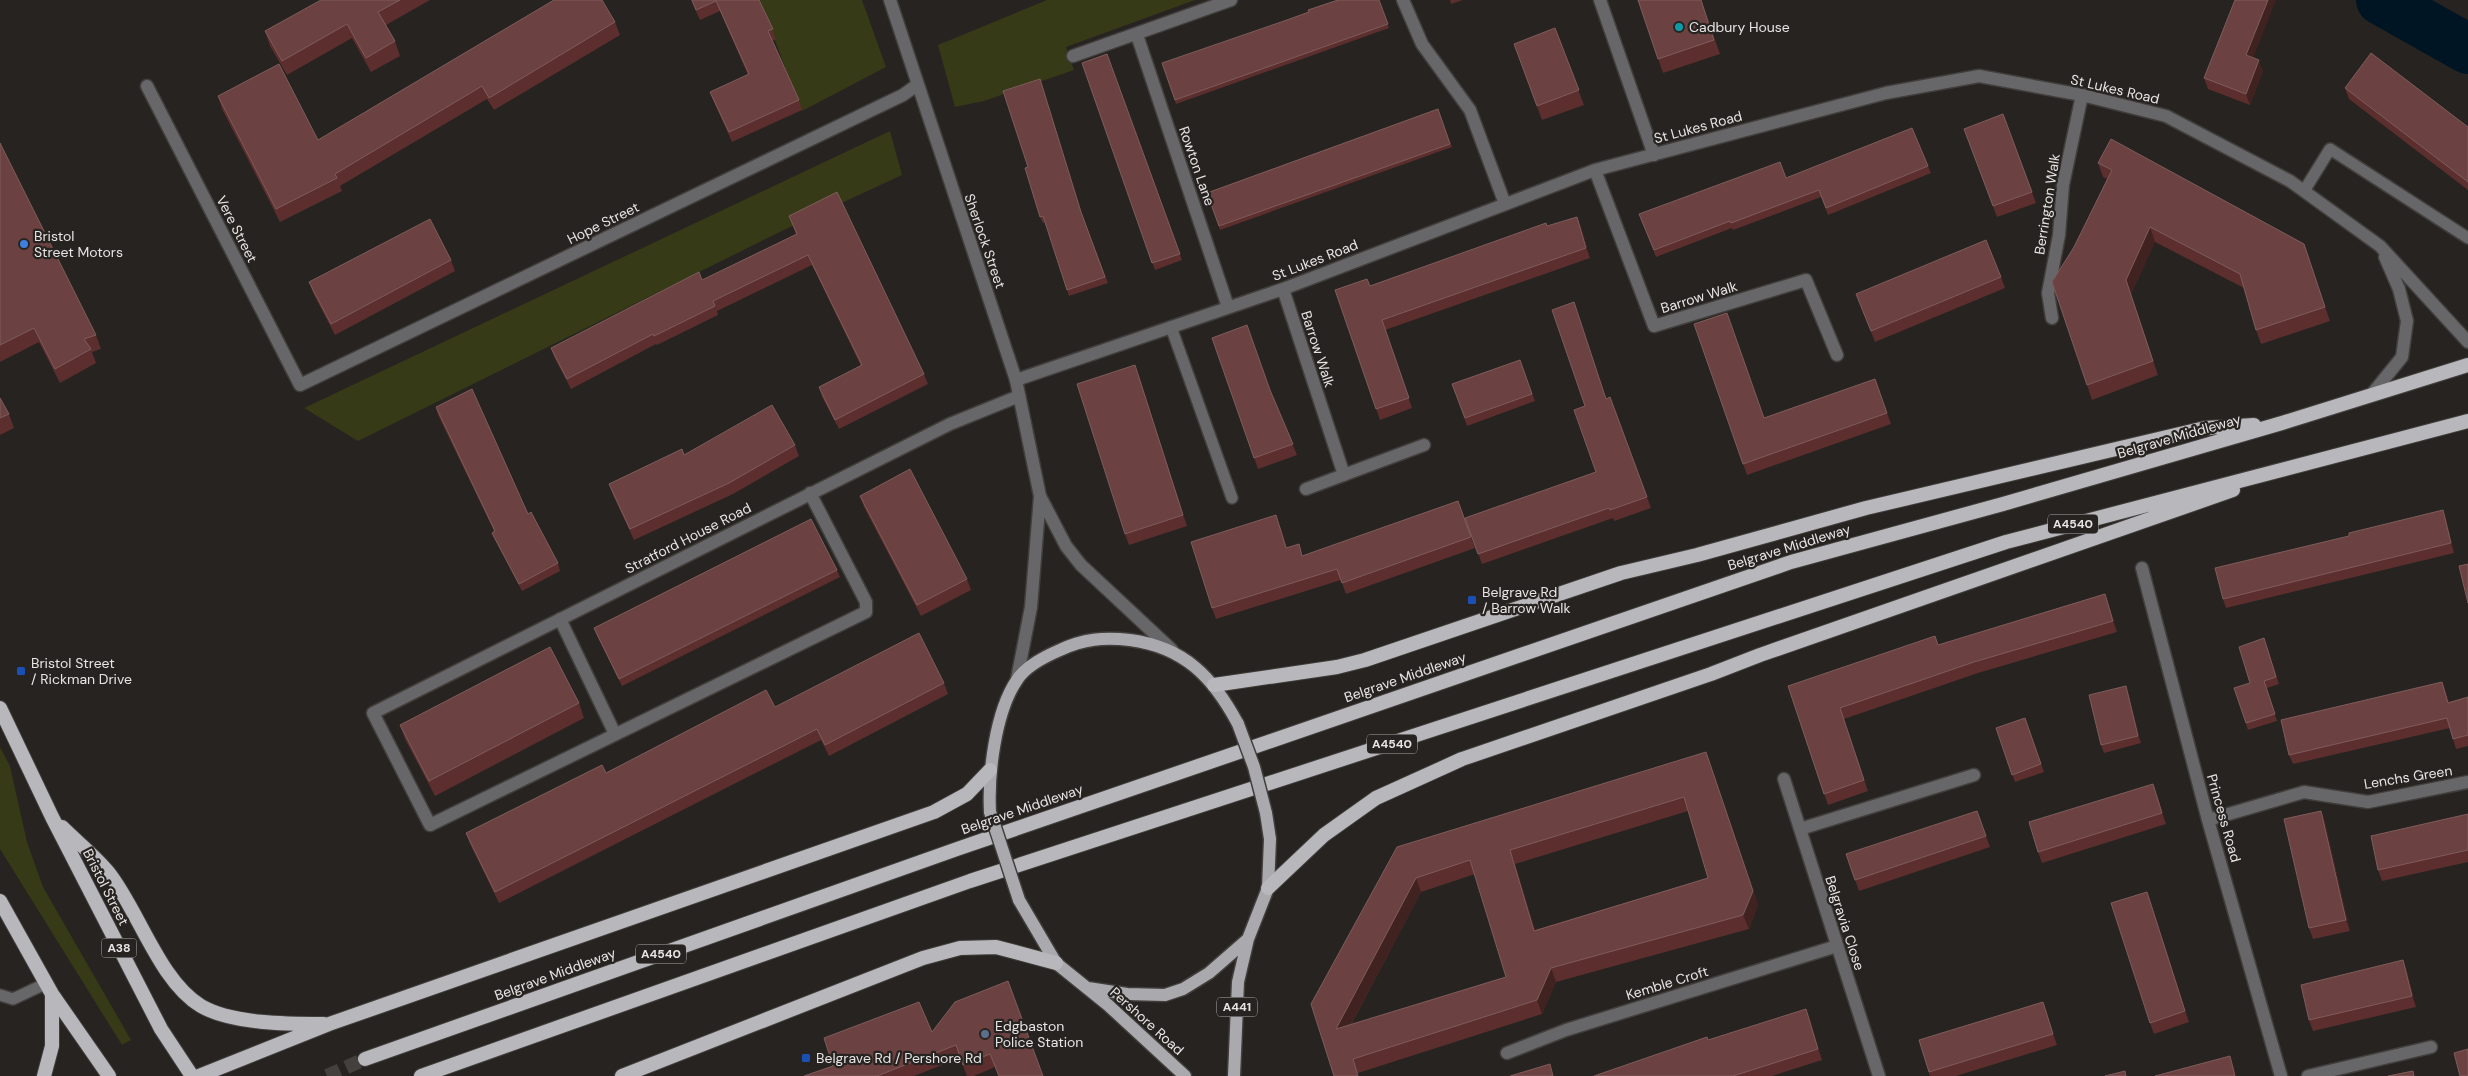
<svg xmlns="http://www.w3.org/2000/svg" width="2468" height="1076" font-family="'DM Sans',sans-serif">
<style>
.green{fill:#363a17}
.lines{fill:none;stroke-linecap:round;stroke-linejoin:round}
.river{stroke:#001524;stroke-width:50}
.trunk-tunnel{stroke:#43403e;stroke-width:14;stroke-dasharray:14 7;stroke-linecap:butt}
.service-casing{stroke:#413e3c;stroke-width:14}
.minor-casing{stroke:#413e3c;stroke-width:15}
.tertiary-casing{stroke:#413e3c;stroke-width:15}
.primary-casing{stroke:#413e3c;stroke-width:15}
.trunk-casing{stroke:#413e3c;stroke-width:16}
.service{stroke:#676769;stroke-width:11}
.minor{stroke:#676769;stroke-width:12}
.tertiary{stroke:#676769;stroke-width:12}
.primary{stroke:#aaaaae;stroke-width:12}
.trunk{stroke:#b8b8bc;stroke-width:14}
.primary-bridge-casing{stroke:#413e3c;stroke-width:15;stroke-linecap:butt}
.primary-bridge{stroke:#aaaaae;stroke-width:12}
.wall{fill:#5c2f2e;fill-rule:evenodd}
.shaded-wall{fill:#402220}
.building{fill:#6b4241;stroke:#7f5c5b;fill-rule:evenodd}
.culture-dot{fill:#0f9aa8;stroke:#262321;stroke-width:2}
.shop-dot{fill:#3f7fe0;stroke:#262321;stroke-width:2}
.transit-dot{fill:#1a4fb4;stroke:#262321;stroke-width:2}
.service-dot{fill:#5c6f8a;stroke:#262321;stroke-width:2}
.labels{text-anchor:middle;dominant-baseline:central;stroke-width:4.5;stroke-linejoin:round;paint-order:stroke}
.shield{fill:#262321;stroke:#adabaa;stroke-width:1}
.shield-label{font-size:12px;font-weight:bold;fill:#e7e5e4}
.poi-label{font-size:14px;fill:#e7e5e4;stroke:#262321;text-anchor:start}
.street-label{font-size:14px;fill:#e7e5e4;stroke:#262321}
</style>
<rect width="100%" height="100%" fill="#262321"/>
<!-- green -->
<path class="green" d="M759,0h103l24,67 -84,44c-16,-37 -27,-75 -43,-111z
M1047,0h148l-129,47 8,23 -90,31 -29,6 -17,-62z
M890,131l12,44 -110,51 -434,215 -54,-33z
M0,747l10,19 17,76 16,45 88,153 -9,5 -122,-196z"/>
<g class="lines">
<!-- river -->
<path class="river" d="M2381,0l87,49"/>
<!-- trunk-tunnel -->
<path class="trunk-tunnel" d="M327,1076l38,-17"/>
<defs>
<path id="service" d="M2304,191l26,-42 138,89
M1171,327l61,171
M0,995l13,4 34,-16"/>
<path id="minor" d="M1403,0l19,44 48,66 35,94
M1600,0l54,155
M1137,35l91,272
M1073,56l158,-56
M147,86l153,299 603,-290 14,-10
M1595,170l59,156 152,-46 31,75
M1283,289l61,186
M2052,318l-4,-25 11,-58 4,-50 19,-90
M1016,380l267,-91 312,-119 291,-77 93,-17 103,19 84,21 124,65 90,65 88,96
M2372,394l30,-37 5,-36 -8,-32 -14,-32
M1306,489l118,-44
M810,493l56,109v10l-436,213 -57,-112 577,-289 69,-28
M2142,568l66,252 73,256
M560,619l55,115
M1784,779l95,297
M2208,820l96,-28 64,10 100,-20
M1800,829l174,-54
M1507,1053l59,-23 271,-84
M2308,1076l123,-29"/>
<path id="tertiary" d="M890,0l126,380 24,116 26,50 15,19 91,85
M1017,679l14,-72 9,-111"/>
<path id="primary" d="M990,812c-2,-37 5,-100 27,-132 8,-13 29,-24 43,-30 23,-11 44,-13 70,-10 54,7 83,37 108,84
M1019,900l37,63 52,42 77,71
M1088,988l39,6 38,1 18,-6 26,-16 39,-34 20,-51 2,-49 -4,-26
M1234,1076l4,-94 10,-43"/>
<path id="trunk" d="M1214,685l123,-18 28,-7 256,-87 76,-18 169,-47 339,-80 49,-3
M0,708l52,109 109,212 31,47
M62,827c15,15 33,29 46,45 30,37 51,109 93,134 31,18 87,18 123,18
M1268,888l56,-53 52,-37 86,-39 249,-85 49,-19 473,-165
M0,901l52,93 57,82
M365,1059l592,-210 834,-287 212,-58 279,-81 186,-58
M44,1076l8,-30v-52
M199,1076l130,-52 605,-212 33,-18 23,-24
M421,1076l549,-195 1036,-339 462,-121
M622,1076l301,-118 37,-10 36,-1 60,16"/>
</defs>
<!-- service casing -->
<use href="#service" class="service-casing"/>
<!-- minor casing -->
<use href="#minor" class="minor-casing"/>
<!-- tertiary casing -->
<use href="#tertiary" class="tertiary-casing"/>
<!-- primary casing -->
<use href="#primary" class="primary-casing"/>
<!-- trunk casing -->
<use href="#trunk" class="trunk-casing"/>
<!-- service -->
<use href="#service" class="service"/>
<!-- minor -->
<use href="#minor" class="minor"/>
<!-- tertiary -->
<use href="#tertiary" class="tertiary"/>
<!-- primary -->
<use href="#primary" class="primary"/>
<!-- trunk -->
<use href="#trunk" class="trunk"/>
<defs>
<path id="primary-bridge" d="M1238,724l16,43 12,46
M990,812l29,88"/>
</defs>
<!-- primary-bridge casing -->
<use href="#primary-bridge" class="primary-bridge-casing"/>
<!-- primary-bridge -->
<use href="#primary-bridge" class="primary-bridge"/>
</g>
<!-- wall -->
<path class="wall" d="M321,0h109l-44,25 9,16 5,15 -29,16 -19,-34 -65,37 -17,-29 -5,-15z
M691,0h68l17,39 -4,2 27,59 3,10 -70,32 -18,-40 -4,-10 38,-17 -28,-64 -20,9z
M1379,0l10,28 -213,76 -14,-41z
M1450,0h13l-12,4z
M1638,0h63l19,54 -57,19z
M615,22l5,13 -126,75 -7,-11 -147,87 2,5 -62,31 -58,-113 -4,-13 100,44z
M1555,28l29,77 -42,15 -28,-76z
M1107,54l75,206 -27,10 -73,-207z
M2253,57l10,14 -13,34 -42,-16 -4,-11z
M2345,88l123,39v63l-119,-91z
M1438,109l14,38 -232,83 -13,-37z
M2003,114l33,89 -39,14 -33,-88z
M0,143l96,192 5,14 -9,3 4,11 -36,20 -21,-41 -39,20z
M2098,163l206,81 26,77 -69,23 -5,-14 -12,-42 -89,-46 -24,52 27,81 -66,25 -5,-15 -13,-138 33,-68 -4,-2z
M1928,166l3,7 -103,42 -7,-18 -88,33 -1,-2 -76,29 -17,-43 147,-36z
M1025,168l58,49 25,66 -39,13 -24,-74 -2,1 -3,-6z
M789,216l135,158 4,10 -89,45 -17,-32 -3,-10 42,-21 -49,-101 -95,46 1,4 -61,30 -1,-1 -85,45 -17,-32 -3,-9 151,-68 94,-46z
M1547,226l34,1 9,31 -205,72 27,78 -32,12 -45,-130 35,-4z
M451,260l4,11 -120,64 -22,-42 -4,-11z
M2001,277l4,11 -130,54 -19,-48z
M1694,324l70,94 111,-39 16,45 -144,51z
M1212,338l59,54 26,63 -39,14z
M1520,360l15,41 -68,25 -15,-42z
M1139,376l48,150 -58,19 -4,-11z
M1610,397l41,111 -37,13 -1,-3 -131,46 -17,-46 131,-46 10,-73z
M0,398l9,16 5,14 -14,7z
M436,407l92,107 30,49 2,8 -38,20 -27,-51 -3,-7 2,-2 -56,-116z
M795,445l4,11 -66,38 -99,46 -21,-45 -4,-11 75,-29z
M860,496l107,83 4,11 -50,26 -57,-109z
M1458,501l17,47 -129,46 -5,-14 -125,39 -4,-11 68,-82 7,22 16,8z
M2446,519l8,34 -228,55 -3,-9z
M837,570l3,7 -218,109 -25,-50 -3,-8z
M2105,594l12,38 -139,41 -134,46 24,72 -40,14 -40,-119 150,-41z
M2267,646l12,38 -12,4 10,33 -29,9 -14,-42 16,-5z
M2442,682l7,20 19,-5v49l-12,3 -6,-21 -157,36 -4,-9z
M944,683l4,11 -119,62 -8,-16 -322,163 -29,-59 -4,-11 140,-60 169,-66z
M2128,693l13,50 -37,10 -3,-8z
M579,703l5,15 -149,78 -30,-57 -5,-14z
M2025,718l19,54 -29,10 -19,-54z
M1711,766l47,139 -9,24 -193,53 -14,32 -184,59 -24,3 63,-229zM1688,811l20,67 -173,52 -20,-66zM1475,874l31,103 -155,48 70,-133z
M2157,795l9,29 -124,39 -4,-11z
M1977,811l13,36 -131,44 -13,-37z
M2321,811l4,11 25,109 -37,8 -4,-11z
M2468,814v48l-86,19 -4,-11z
M2151,903l38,119 -35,12 -4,-11z
M2403,960l4,12 9,35 -103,24 -4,-11z
M2043,1002l14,43 -101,31h-26l-11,-36z
M1810,1020l12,40 -50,16h-178l114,-36z
M932,1032l111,44h-45l-3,-9 -21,9h-7l-7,-18 -46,18h-110z"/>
<!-- shaded-wall -->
<path class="shaded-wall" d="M2268,0h8l-26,66 -4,-11z
M2259,60l4,11 -13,34 -4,-11z
M1577,217l4,10 9,31 -4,-10z
M2150,227l5,15 -24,52 27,81 -32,-95z
M2304,244l5,14 21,63 -5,-14z
M1135,365l4,11 48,150 -4,-11z
M2443,510l3,9 8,34 -3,-10z
M2105,594l4,11 8,27 -4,-11z
M2442,682l4,9 5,21 -3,-9z
M2126,686l2,7 13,50 -3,-7z
M1706,752l52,153 -9,24 -6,-14z
M2153,784l4,11 9,29 -4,-11z
M2321,811l4,11 25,109 -4,-11z
M1510,850l5,14 24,81 -5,-14z
M1416,878l5,14 -80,151 -5,-14z
M2147,892l4,11 38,119 -4,-11z
M2403,960l4,12 9,35 -4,-11z
M1551,968l5,14 -14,32 -5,-14z
M2043,1002l4,11 10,32 -4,-11z
M1806,1009l4,11 12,40 -4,-11z
M2230,1056l4,11 2,9h-1z"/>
<!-- building -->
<path class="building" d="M321,0h79l-22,12 17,29 -29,17 -19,-34 -65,37 -17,-30z
M554,0h48l13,22 -126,76 -7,-12 -147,88 2,4 -61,31 -58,-113 61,-32 39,76z
M692,0h67l14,29 -5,2 31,69 -70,32 -19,-40 39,-18 -33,-73 -20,9z
M1338,0h41l9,24 -213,76 -13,-37 122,-42 25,-9 -1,-2z
M1638,0h63l13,40 -56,19z
M2235,0h33l-22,55 13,5 -13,34 -42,-16z
M1555,28l24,62 -42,16 -23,-62z
M2371,53l97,74v55l-123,-94z
M1107,54l73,200 -28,9 -70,-200z
M1040,79l41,133 24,65 -38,13 -24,-74 -3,1 -15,-49 3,-1 -25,-76z
M1438,109l12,35 -231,82 -12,-33z
M2003,114l29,78 -39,14 -29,-77z
M1912,128l16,38 -102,42 -7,-18 -88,33 -1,-2 -76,29 -15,-36 141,-52 6,16z
M2111,139l193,105 21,63 -69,23 -16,-56 -90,-47 -24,53 27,81 -66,24 -35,-103 22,-35 38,-77 -14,-7z
M0,143l96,192 -12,4 7,10 -36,20 -21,-41 -34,17z
M837,192l87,182 -89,46 -16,-33 43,-22 -54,-110 -95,46 2,5 -61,30 -1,-2 -86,45 -16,-31 148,-76 3,8 95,-46 -8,-18z
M1577,217l9,31 -204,72 27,78 -33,11 -41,-119 32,-11 3,7 176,-63 1,3z
M430,219l21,41 -120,64 -22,-42z
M1986,240l15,37 -130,54 -15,-37z
M1574,302l32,97 4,-2 37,100 -37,13 -1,-2 -131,46 -13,-36 131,-46 -22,-62 11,-4 -33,-96z
M1727,313l37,105 111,-39 12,34 -144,51 -49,-140z
M1247,325l23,65 23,54 -39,14 -42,-120z
M1520,360l12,34 -67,24 -13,-34z
M1135,365l48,150 -58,19 -48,-150z
M472,389l56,125 3,-2 27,51 -39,21 -27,-51 3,-2 -59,-124z
M0,398l9,16 -9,4z
M772,405l23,40 -66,38 -99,46 -21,-45 73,-35 2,6z
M910,469l57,110 -50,26 -57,-109z
M1458,501l13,36 -129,46 -5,-14 -125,39 -21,-66 85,-27 10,33 13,-4 3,12z
M2443,510l8,33 -228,56 -8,-31 134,-32v-3z
M811,519l26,51 -218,109 -25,-51z
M2468,564v39l-9,-37z
M2105,594l8,27 -139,41 -134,46 24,72 -40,14 -36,-108 147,-50 3,9z
M919,633l25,50 -119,62 -8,-16 -322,163 -29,-59 136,-68 4,8 160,-83 9,17z
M2264,638l12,39 -12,4 11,33 -29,9 -12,-35 16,-5 -11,-36z
M550,647l29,56 -150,78 -29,-56z
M2442,682l6,21 20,-6v38l-15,4 -6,-21 -158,37 -8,-35z
M2126,686l12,50 -37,9 -12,-50z
M2025,718l16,46 -29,11 -16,-47z
M1706,752l47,139 -10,24 -192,53 -14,32 -184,59 5,17h-24l-23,-72 86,-157zM1684,797l24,81 -174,53 -24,-81zM1470,860l36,117 -170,52 80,-151z
M2153,784l9,29 -124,39 -9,-30z
M1977,811l9,25 -131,44 -9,-26z
M2321,811l25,109 -37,8 -25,-109z
M2468,814v36l-90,20 -7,-34z
M2147,892l38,119 -35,12 -39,-120z
M2403,960l9,36 -103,24 -8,-35z
M1008,981l35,95h-44l-9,-22 -27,11 -7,-20 -79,31h-73l29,-10 -9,-28 95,-36 13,30 23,-30z
M2043,1002l10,32 -124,38 -10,-32z
M1806,1009l12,40 -85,27h-139l113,-39 1,3z
M2468,1049v27h-8l-6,-23z
M2230,1056l5,20h-80z
M1550,1064l3,12h-43z
M2125,1071l1,5h-21z
M2413,1071l1,5h-26z"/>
<!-- markers -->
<circle class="culture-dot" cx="1679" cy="27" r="5"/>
<circle class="shop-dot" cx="24" cy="244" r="5"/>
<g class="transit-dot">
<rect x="1467" y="595" width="10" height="10" rx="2.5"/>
<rect x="16" y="666" width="10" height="10" rx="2.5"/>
<rect x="801" y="1053" width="10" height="10" rx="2.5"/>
</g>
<circle class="service-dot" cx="985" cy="1034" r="5"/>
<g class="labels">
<!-- shield labels -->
<g class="shield">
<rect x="2048" y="514.5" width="50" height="19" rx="4"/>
<rect x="1367" y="734.5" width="50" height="19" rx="4"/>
<rect x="101.5" y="938.5" width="35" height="19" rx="4"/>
<rect x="636" y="944.5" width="50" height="19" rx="4"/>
<rect x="1217" y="997.5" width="40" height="19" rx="4"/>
</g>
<g class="shield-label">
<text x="2073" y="524">A4540</text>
<text x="1392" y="744">A4540</text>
<text x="119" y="948">A38</text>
<text x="661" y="954">A4540</text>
<text x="1237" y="1007">A441</text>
</g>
<!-- poi labels -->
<g class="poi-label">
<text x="1689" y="27">Cadbury House</text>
<text x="34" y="236">Bristol<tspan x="34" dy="16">Street Motors</tspan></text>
<text x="1482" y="592">Belgrave Rd<tspan x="1482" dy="16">/ Barrow Walk</tspan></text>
<text x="31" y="663">Bristol Street<tspan x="31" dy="16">/ Rickman Drive</tspan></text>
<text x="995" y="1026">Edgbaston<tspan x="995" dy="16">Police Station</tspan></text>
<text x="816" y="1058">Belgrave Rd / Pershore Rd</text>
</g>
<!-- street labels -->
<g class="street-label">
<text transform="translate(2115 89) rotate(13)">St Lukes Road</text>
<text transform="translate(1698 127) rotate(-15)">St Lukes Road</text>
<text transform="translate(1197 166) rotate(71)">Rowton Lane</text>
<text transform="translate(2047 204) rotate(-81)">Berrington Walk</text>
<text transform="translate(603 223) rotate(-26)">Hope Street</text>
<text transform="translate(237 229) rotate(63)">Vere Street</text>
<text transform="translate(985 241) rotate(71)">Sherlock Street</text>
<text transform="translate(1315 260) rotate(-21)">St Lukes Road</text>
<text transform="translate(1699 297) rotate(-17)">Barrow Walk</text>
<text transform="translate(1318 349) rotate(72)">Barrow Walk</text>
<text transform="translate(2179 436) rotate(-16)">Belgrave Middleway</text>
<text transform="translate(688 538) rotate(-27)">Stratford House Road</text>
<text transform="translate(1789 547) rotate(-17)">Belgrave Middleway</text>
<text transform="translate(1405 677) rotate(-19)">Belgrave Middleway</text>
<text transform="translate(2408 777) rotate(-9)">Lenchs Green</text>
<text transform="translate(1022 809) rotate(-19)">Belgrave Middleway</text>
<text transform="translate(2224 818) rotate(74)">Princess Road</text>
<text transform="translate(106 887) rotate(63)">Bristol Street</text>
<text transform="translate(1845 923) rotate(72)">Belgravia Close</text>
<text transform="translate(555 974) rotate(-20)">Belgrave Middleway</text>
<text transform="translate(1667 983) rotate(-17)">Kemble Croft</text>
<text transform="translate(1147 1021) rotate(42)">Pershore Road</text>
</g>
</g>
</svg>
